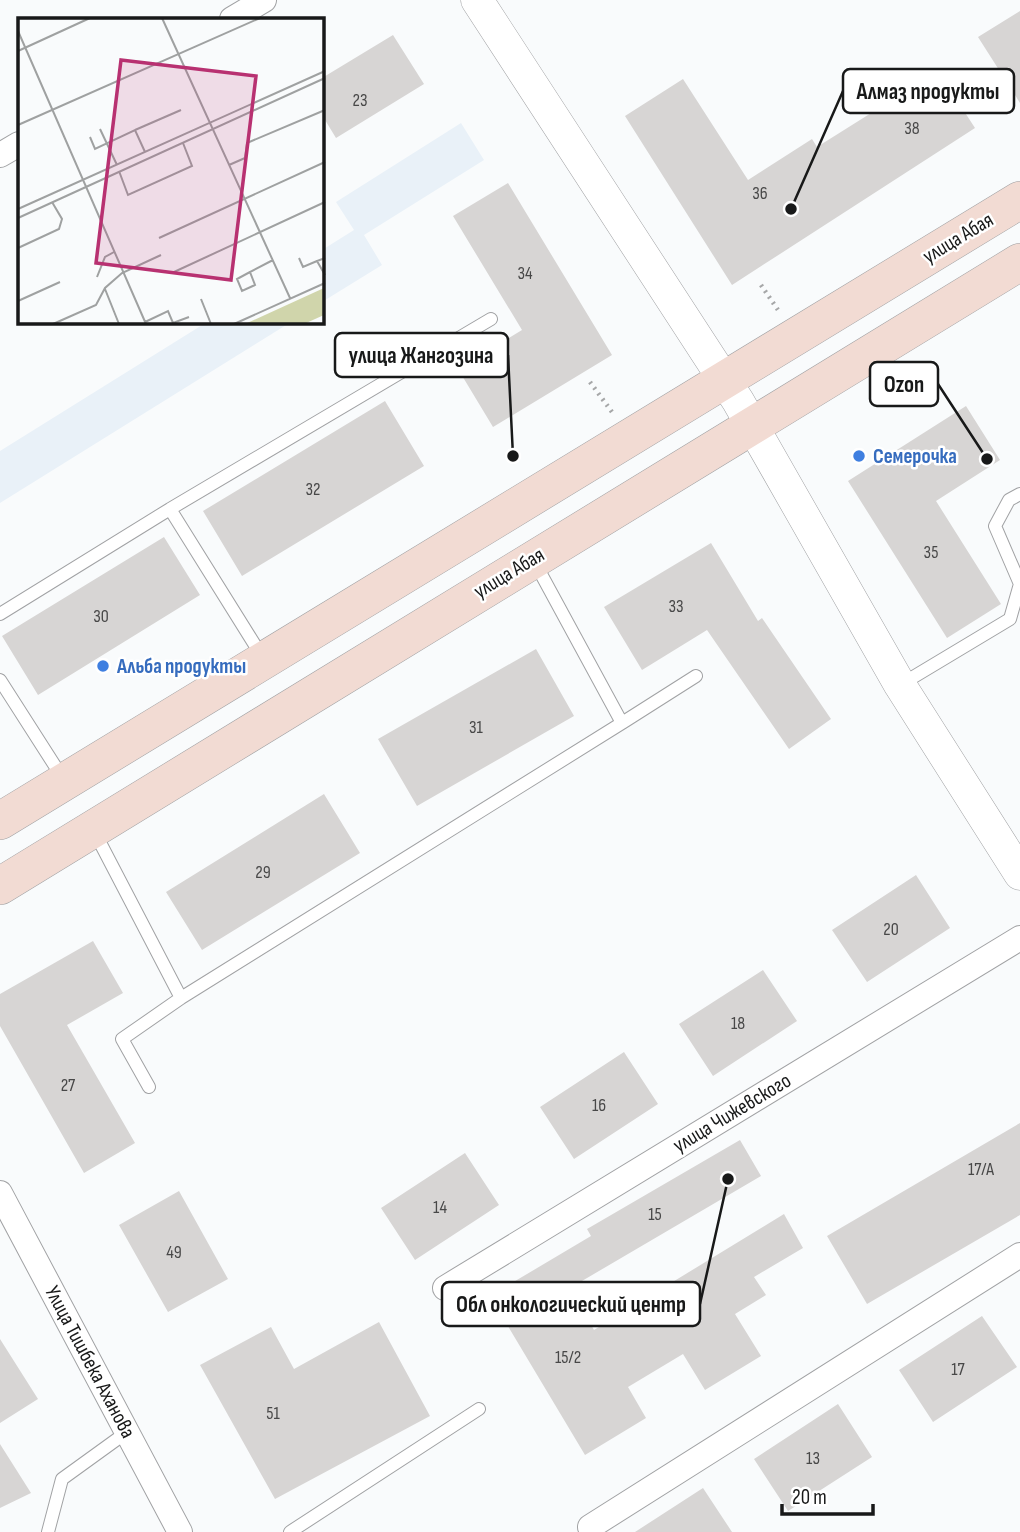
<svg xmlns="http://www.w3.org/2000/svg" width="1020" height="1532" font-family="'Sofia Sans Condensed',sans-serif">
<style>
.built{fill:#e9f1f8}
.building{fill:#d7d5d4}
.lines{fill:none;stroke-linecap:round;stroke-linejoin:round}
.service-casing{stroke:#a1a2a4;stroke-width:14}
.minor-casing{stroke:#a1a2a4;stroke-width:26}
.tertiary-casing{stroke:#a1a2a4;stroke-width:33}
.secondary-casing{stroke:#a1a2a4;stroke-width:38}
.path{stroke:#a6a7a8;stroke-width:4.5;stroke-dasharray:2 5;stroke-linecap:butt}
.service{stroke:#fff;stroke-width:12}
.minor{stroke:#fff;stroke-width:24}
.tertiary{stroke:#fff;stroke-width:32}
.secondary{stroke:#f2dbd3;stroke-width:37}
.shop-dot{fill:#3f7fe0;stroke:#fff;stroke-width:2.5}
.labels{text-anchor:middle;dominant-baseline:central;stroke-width:5;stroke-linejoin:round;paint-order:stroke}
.number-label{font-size:18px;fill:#484848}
.street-label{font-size:21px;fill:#181919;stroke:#fff}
.shop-label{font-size:21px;font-weight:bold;fill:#366cbe;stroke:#fff;text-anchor:start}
.inset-road{fill:none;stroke:#9fa1a1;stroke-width:2}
.view{fill:#b83171;fill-opacity:0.15;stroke:#b83171;stroke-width:3.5}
.inset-edge{fill:none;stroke:#181919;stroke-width:3.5}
.leader{fill:none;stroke:#181919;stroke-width:2.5}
.callout-dot{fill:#181919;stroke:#fff;stroke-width:2.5}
.callout{fill:#fff;stroke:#181919;stroke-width:2.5}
.callout-label{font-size:23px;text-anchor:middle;font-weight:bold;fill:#181919}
</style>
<rect width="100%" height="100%" fill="#f9fbfc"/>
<!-- built -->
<path class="built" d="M461,123l23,37 -120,75 18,30 -60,37v-52l32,-20 -18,-28z
M207,322h84l-291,181v-52z"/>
<!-- building -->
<path class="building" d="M1020,11v92l-42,-66z
M393,35l31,49 -88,54 -14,-23v-37z
M938,71l37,57 -243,157 -107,-169 58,-37 65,101 64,-41 5,8z
M508,183l104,172 -119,72 -35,-58 64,-39 -69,-114z
M385,401l39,65 -182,110 -39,-65z
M966,406l34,54 -64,41 65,103 -54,34 -99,-157z
M164,537l36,58 -162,100 -36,-59z
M711,543l47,78 4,-3 69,101 -42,30 -82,-119 -65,40 -38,-63z
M536,649l38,67 -157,90 -39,-67z
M324,794l36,59 -158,97 -36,-58z
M916,875l34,53 -83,54 -35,-52z
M93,941l30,52 -56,32 68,118 -51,30 -84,-147v-32z
M763,970l34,51 -84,55 -34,-52z
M624,1052l34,52 -84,55 -34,-52z
M1020,1123v92l-153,89 -40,-68z
M740,1140l21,36 -191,112 24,42 190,-116 19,34 -49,29 12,18 -31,19 26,42 -56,34 -22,-36 -55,33 18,31 -61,37 -95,-159 101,-60 -4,-7z
M465,1153l34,52 -84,55 -34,-52z
M179,1191l49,88 -60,33 -49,-87z
M982,1316l35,51 -84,55 -34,-52z
M379,1322l51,94 -155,83 -75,-134 71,-38 23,42z
M0,1339l38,60 -38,24z
M838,1404l34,53 -84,54 -34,-52z
M0,1444l31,49 -31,15z
M703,1488l29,44h-97z"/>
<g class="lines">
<defs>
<path id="service" d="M170,509l321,-190
M0,614l170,-105 93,149
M0,680l64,100
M900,685l110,-66 10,-35 -25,-58 14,-26 11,-6
M622,723l74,-47
M94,831l87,167 441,-275 -88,-162
M149,1087l-27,-48 59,-41
M48,1532l14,-53 65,-47
M290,1532l189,-123"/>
<path id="minor" d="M232,19l32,-19
M0,155l19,-11
M0,1193l180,339
M445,1288l575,-350
M590,1527l430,-272"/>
<path id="tertiary" d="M477,0l261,401 162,284 120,189"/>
<path id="secondary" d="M0,821l1020,-621
M0,886l1020,-624"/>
</defs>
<!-- service casing -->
<use href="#service" class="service-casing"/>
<!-- minor casing -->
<use href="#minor" class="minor-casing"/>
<!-- tertiary casing -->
<use href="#tertiary" class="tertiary-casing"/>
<!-- secondary casing -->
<use href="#secondary" class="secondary-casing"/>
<!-- path -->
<path class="path" d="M761,285l17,25
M590,382l22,30"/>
<!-- service -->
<use href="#service" class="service"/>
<!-- minor -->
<use href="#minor" class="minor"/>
<!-- tertiary -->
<use href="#tertiary" class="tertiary"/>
<!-- secondary -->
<use href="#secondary" class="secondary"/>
</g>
<!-- markers -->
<g class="shop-dot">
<circle cx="859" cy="456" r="7"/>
<circle cx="103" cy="666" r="7"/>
</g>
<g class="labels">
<!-- number labels -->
<g class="number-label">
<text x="360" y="100">23</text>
<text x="912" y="128">38</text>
<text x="760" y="193">36</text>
<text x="525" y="273">34</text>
<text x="313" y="489">32</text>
<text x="931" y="552">35</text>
<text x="676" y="606">33</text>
<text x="101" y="616">30</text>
<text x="476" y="727">31</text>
<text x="263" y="872">29</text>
<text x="891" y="929">20</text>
<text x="738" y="1023">18</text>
<text x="68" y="1085">27</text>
<text x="599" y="1105">16</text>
<text x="981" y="1169">17/А</text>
<text x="440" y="1207">14</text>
<text x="655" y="1214">15</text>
<text x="174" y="1252">49</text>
<text x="568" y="1357">15/2</text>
<text x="958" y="1369">17</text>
<text x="273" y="1413">51</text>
<text x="813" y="1458">13</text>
</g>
<!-- street labels -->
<g class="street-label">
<text transform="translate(958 238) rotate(-31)">улица Абая</text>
<text transform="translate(509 573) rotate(-31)">улица Абая</text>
<text transform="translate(732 1113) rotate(-31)">улица Чижевского</text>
<text transform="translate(90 1362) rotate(62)">Улица Тишбека Аханова</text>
</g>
<!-- shop labels -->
<g class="shop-label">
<text x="873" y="456">Семерочка</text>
<text x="117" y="666">Альба продукты</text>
</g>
</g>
<!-- overview -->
<g transform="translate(18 18)">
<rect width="306" height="306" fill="#f9fbfc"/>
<path d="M306,270v27l-20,9h-59z" fill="#d0d5ab"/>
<path class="inset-road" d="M144,0l128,280M0,13l128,293M0,33l72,-33M0,107l242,-107M82,111l17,36M117,112l46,-20M72,119l5,12 40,-19 10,22M211,147l16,-7 2,-15 78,-33M101,153l9,24 64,-29 -9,-23M0,191l307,-138M0,200l307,-140M141,220l166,-76M0,230l41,-19 3,-10 -10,-17M281,240l4,9 14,-6M307,240l-8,3 8,14M156,254l151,-70M232,254l-13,7 5,12 13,-6 -5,-13 23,-12M79,259l8,-20 9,-5M87,271l14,35M183,281l10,25M0,283l42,-19M127,304l23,-11 5,12 16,-6M35,306l43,-19 9,-17 17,-15 39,-18M216,306l91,-41"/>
<path class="view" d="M103,42l135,16 -25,204 -135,-17z"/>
<rect width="306" height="306" class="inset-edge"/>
</g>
<!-- callouts -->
<path class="leader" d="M791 209L843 91M513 456L508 355M987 459L938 384M728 1179L700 1304"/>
<g class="callout-dot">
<circle cx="791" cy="209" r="7"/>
<circle cx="513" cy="456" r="7"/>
<circle cx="987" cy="459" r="7"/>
<circle cx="728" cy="1179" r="7"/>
</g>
<g class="callout">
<rect x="843" y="69" width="171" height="44" rx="7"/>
<rect x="335" y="333" width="173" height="44" rx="7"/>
<rect x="870" y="362" width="68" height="44" rx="7"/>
<rect x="442" y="1282" width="258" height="44" rx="7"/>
</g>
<g class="callout-label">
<text x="928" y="99">Алмаз продукты</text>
<text x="421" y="363">улица Жангозина</text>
<text x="904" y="392">Ozon</text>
<text x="571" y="1312">Обл онкологический центр</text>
</g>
<!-- scale -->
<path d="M782 1504v10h91v-10" fill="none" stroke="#181919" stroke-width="3.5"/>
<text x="792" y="1504" font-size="21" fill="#181919" stroke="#ffffff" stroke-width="5" paint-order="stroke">20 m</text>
</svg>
